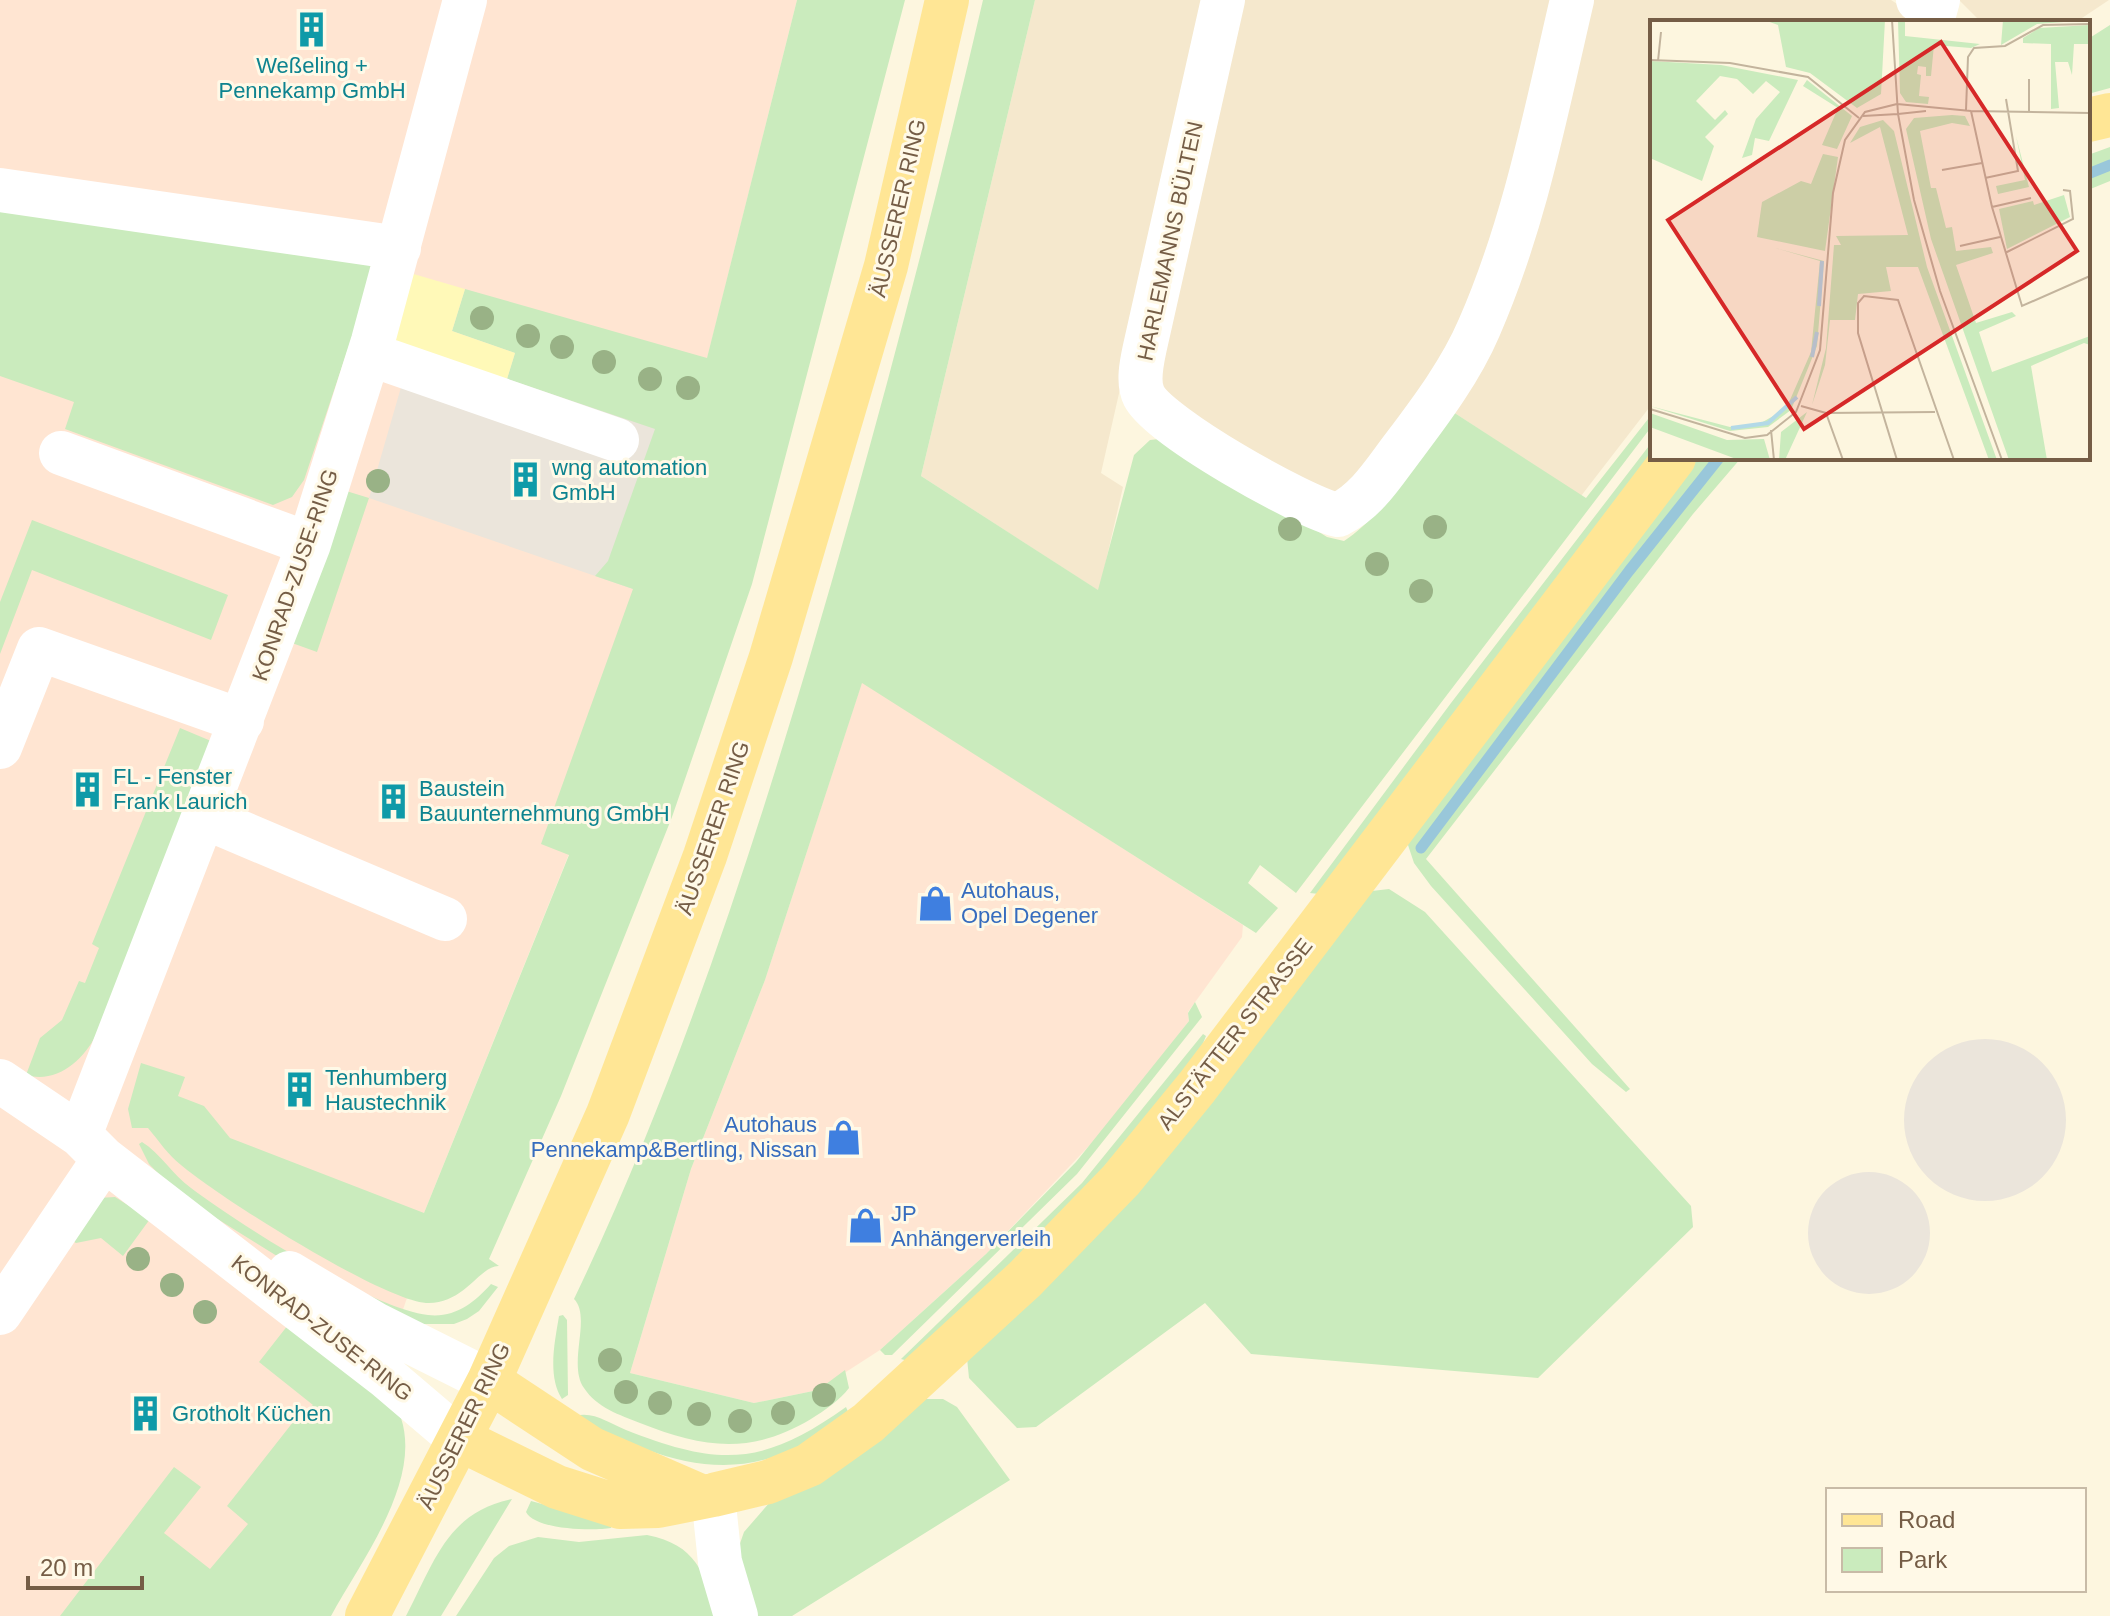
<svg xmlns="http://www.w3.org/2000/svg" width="2110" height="1616" font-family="Helvetica,sans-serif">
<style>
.residential{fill:#f5e8cd}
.commercial{fill:#ffe5d2}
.industrial{fill:#ebe5db}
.green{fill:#caebbd}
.sand{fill:#fff9b8}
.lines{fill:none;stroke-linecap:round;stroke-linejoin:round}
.stream{stroke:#99c7da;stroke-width:11}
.minor{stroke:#fff;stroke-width:44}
.major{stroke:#ffe695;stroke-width:44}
.tree{fill:#99b286}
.labels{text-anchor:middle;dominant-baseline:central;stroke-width:6;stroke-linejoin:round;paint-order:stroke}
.culture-label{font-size:22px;fill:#0d838f;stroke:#fff9e7;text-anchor:start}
.street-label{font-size:22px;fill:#755d46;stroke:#fff9e7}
.shop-label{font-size:22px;fill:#366cbe;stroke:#fff9e7;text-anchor:start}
.inset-river{fill:none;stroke:#b3d9e7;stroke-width:4}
.inset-road{fill:none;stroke:#c3b49d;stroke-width:2}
.view{fill:#d62828;fill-opacity:0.15;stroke:#d62828;stroke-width:4}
.inset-edge{fill:none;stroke:#755d46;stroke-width:4}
</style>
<rect width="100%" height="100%" fill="#fdf6df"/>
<!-- residential -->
<path class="residential" d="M1035,0h173l-107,473 22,14 -24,104 -178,-115z
M1240,0h317l-30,134 -57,176 -54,94 -68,89h-29l-142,-89 -15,-15 -4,-15z
M1587,0h304l34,22h-273v382l-71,92 -131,-86z
M1959,0h150l-33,22h-95z"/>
<!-- commercial -->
<path class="commercial" d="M0,0h797l-90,359 -138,495 -145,359 -8,59 -51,147 -149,197h-216z
M862,682l381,243 -1,12 -54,75 1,9 -82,106 -121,127 -106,96 -62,40 -64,13 -124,-30 61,-204 74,-189z"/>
<!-- industrial -->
<path class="industrial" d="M432,280l275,79 -74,230 -264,-91z
M1904 1120a81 81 0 1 1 162 0a81 81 0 1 1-162 0Z
M1808 1233a61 61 0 1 1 122 0a61 61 0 1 1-122 0Z"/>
<!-- green -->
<path class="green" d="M797,0h108l-153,584 -80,233 -111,279 -72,163 10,7c-19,-1 -35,39 -73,37 -46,-4 -206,-105 -245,-138 -13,-10 -22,-24 -33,-37h-16l-4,-19 13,-46 44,14 -7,19 26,10 26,32 194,75 145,-358 -28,-11 92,-255 -38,-13 13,-15 47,-132 -148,-50 8,-26 -63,-22 13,-42 242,69z
M983,0h52l-114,476 177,114 36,-135 16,-15 19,-2 158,99 17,4c37,-23 84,-93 106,-131l136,88 66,-84v12l-356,467 -36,-28 -12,18 30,25 -22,25 -394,-250 -97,297 -74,189 -61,204 124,30 64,-13 27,-20 4,18c-9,12 -25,23 -38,31 -60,36 -108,29 -171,4 -20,-8 -43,-15 -56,-35 -17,-24 8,-71 -10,-89 98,-205 169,-418 234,-636 65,-220 123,-440 175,-663z
M2110,25v63l-22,6v-55z
M2110,147v34l-22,9v-35z
M0,207l371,56 -2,23 -65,194 -12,17 -19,8 -208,-76 9,-27 -74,-26z
M1652,442v14l-333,438 -9,-1 141,-190z
M1698,458h43l-48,56 -267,345 204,230 -4,3 -34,-28 -161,-178 -17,-23 -8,-24z
M343,490l26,8 -52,154 -25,-9z
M32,520l196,75 -17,45 -179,-70 -32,84v-52z
M180,728l31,13 -115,294c-13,26 -40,49 -70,40l14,-37 22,-18 17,-39 6,2 14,-35 -7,-4z
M1389,889l36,23 266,294 2,21 -155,151 -287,-24 -46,-51 -169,124 -19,1 -48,-50 -2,-20 405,-467z
M1195,1002l7,15 -125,157 -185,181h-7l-5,-5 106,-96 90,-92 113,-141 -1,-8z
M1203,1034l3,2 -9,22 -136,159 -153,144 -7,-2 181,-176z
M142,1142c18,11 31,33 49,46 48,36 181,121 237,127 27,3 46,-12 63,-31l7,3 -19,24 -12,8 -13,5h-35l-134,-63 -106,-66 -30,-31 -10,-20z
M115,1197l35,22 -27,37 -22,-18 -25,5 -5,-3 27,-42z
M285,1314l116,104c21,64 -40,143 -70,198h-271l114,-149 27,20 -37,46 46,36 38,-45 -21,-18 70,-89 16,-12 -54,-43 29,-37z
M563,1315l4,5 1,75 -6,4c-15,-23 -7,-58 -3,-83z
M922,1399h21l14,8 53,73 -218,136h-40l-15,-64 7,-20 26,-30z
M846,1407l3,7c-18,11 -34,24 -52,33 -77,40 -153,6 -222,-31 19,-5 33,7 51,14 94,37 137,36 220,-23z
M512,1499l-71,117h-35c28,-53 41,-104 106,-117z
M531,1501l81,22 -1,5c-18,3 -76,2 -85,-16z
M647,1535c50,10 56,37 72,81h-263l38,-58 15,-12 29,-9 41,5z"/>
<!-- sand -->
<path class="sand" d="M410,273l55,16 -13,42 63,22 -8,26 -116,-38z"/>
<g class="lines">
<!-- stream -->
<path class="stream" d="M2088,174l22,-9
M1421,848l208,-277 90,-113"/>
<!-- minor -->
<path class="minor" d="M1223,0l-78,347c-3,14 -8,35 -1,49 16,31 158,111 194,119 30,-15 46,-43 66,-69 28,-37 57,-76 75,-118 46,-105 67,-217 93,-328
M1918,0l17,11 3,-11
M0,190l399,58
M369,354l248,86
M61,453l248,91
M0,747l39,-98 203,72
M204,817l241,102
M0,1081l80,54 24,24 281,217 74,63
M80,1135l229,-591 64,-203 92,-341
M289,1273l86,51 114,57
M0,1313l104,-154
M713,1495l7,67 16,54"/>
<!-- major -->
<path class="major" d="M2088,120l22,-5
M489,1381l103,68 106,46
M459,1439l98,48 63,20 38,-1 55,-11 55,-13 41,-17 59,-42 157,-144 96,-99 76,-93 477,-629
M367,1616l122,-235 119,-267 97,-258 66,-199 115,-391 61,-266"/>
</g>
<!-- trees -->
<g class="tree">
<circle cx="482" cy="318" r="12"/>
<circle cx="528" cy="336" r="12"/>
<circle cx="562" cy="347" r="12"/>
<circle cx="604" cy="362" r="12"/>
<circle cx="650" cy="379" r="12"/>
<circle cx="688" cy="388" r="12"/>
<circle cx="378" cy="481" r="12"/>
<circle cx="1435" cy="527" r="12"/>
<circle cx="1290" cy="529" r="12"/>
<circle cx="1377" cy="564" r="12"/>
<circle cx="1421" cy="591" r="12"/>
<circle cx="138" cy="1259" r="12"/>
<circle cx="172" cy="1285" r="12"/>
<circle cx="205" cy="1312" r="12"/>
<circle cx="610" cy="1360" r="12"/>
<circle cx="626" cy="1392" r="12"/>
<circle cx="824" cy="1395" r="12"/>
<circle cx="660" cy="1403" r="12"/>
<circle cx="783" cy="1413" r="12"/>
<circle cx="699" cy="1414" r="12"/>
<circle cx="740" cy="1421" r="12"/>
</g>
<!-- icons -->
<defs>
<symbol id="building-bare" viewBox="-9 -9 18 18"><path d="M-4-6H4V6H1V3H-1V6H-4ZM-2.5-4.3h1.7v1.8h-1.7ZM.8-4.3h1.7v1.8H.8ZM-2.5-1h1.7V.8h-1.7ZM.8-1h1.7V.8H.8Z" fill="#0f9aa8" stroke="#fff9e7" stroke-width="2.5" paint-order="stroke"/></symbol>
<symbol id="shop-bare" viewBox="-9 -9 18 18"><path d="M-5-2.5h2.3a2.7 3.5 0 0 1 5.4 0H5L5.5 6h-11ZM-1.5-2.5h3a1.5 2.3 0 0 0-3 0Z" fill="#3f7fe0" stroke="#fff9e7" stroke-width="2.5" paint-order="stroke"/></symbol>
</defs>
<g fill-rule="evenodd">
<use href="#building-bare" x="286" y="4" width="51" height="51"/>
<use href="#building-bare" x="500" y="454" width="51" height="51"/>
<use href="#building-bare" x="62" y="764" width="51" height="51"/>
<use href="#building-bare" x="368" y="776" width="51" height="51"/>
<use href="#shop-bare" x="910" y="878" width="51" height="51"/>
<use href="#building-bare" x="274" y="1064" width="51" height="51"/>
<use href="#shop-bare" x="818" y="1112" width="51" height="51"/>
<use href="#shop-bare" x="840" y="1200" width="51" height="51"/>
<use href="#building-bare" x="120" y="1388" width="51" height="51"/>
</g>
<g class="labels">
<!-- culture labels -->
<g class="culture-label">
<text x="312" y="65" text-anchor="middle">Weßeling +<tspan x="312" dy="25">Pennekamp GmbH</tspan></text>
<text x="552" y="467">wng automation<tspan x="552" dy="25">GmbH</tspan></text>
<text x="113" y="776">FL - Fenster<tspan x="113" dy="25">Frank Laurich</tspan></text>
<text x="419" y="788">Baustein<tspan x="419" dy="25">Bauunternehmung GmbH</tspan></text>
<text x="325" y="1077">Tenhumberg<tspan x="325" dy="25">Haustechnik</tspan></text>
<text x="172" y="1413">Grotholt Küchen</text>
</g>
<!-- street labels -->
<g class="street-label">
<text transform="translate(898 208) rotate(-77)">ÄUSSERER RING</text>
<text transform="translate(1170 241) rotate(-78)">HARLEMANNS BÜLTEN</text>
<text transform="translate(295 575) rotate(-71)">KONRAD-ZUSE-RING</text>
<text transform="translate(713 828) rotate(-71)">ÄUSSERER RING</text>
<text transform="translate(1235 1034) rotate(-52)">ALSTÄTTER STRASSE</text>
<text transform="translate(322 1328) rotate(38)">KONRAD-ZUSE-RING</text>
<text transform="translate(464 1426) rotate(-64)">ÄUSSERER RING</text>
</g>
<!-- shop labels -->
<g class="shop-label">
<text x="961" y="890">Autohaus,<tspan x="961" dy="25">Opel Degener</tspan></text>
<text x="817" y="1124" text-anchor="end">Autohaus<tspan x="817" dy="25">Pennekamp&amp;Bertling, Nissan</tspan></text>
<text x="891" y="1213">JP<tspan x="891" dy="25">Anhängerverleih</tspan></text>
</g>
</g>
<!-- overview -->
<g transform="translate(1650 20)">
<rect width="440" height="440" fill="#fdf6df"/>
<path d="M114,0h121l-4,74 -24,14 -47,-35 -24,-6 -8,-42zM248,0h7v16l75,8 -9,4 -37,-3 -3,31h-5v-9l-8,-1 -1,8 4,1 -2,21 10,1 -1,7 -22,-2 -6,-9zM353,0h87l-53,4 -36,21zM440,5v19h-16l-2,31 -4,-13h-13l4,46 -8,1v-65l-28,-1v-5l16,-10zM0,41l71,4 77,15 -29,61 -14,-3 -3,17 -10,3 14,-39 24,-27 -14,-11 -13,13 -16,-15 -17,-3 -24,25 19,19 10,-10 3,4 -23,23 9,9 -12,35 -52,-23zM157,60l45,36 -15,33 -15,-4 16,-37 -35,-22zM302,95l13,1 5,10 -18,-3 -32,8 11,57h5l10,40 6,-1 4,24 35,-4 2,6 -37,12 20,58 36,-11 4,4 -37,16 13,40 98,-36v9l-6,-2 -53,23 16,94h-38l-78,-221 -25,-110 8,-11zM233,100l11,11 33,136 70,193h-8l-71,-193h-32l5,24 -33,3 -3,26h-25l-5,45 -13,40 14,-57 8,-103h7l-5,-9 72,-1 -28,-108 -30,16 10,-16zM366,116l13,51 -31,7 -2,-8 29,-6zM173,134l15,3 -13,94 -68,-14 5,-35 39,-21 10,3zM414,175l6,22 -63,32 -8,-40 34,-8 1,4zM125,228l49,13 -7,85 -26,64 -23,17 -38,4 -80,-25 80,21 29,-3 27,-15 25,-57 9,-91zM157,392l-22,48h-6l2,-28zM0,393l77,27 37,-1 6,21h-31l-89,-33z" fill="#caebbd"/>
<path class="inset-river" d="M169,286l3,-45M162,337l5,-25M81,408l37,-5 29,-26"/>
<path class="inset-road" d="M242,0l6,94 16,86 26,91 62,169M0,40l80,3 78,14 51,41M8,41l3,-29M247,84l74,7 119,2M316,90l2,-53 6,-9 31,-2 38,-21 47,-1M321,91l21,96 30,99 68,-30M379,92v-33M248,94l28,-3M213,96l35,-2M292,150l40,-7M335,158l33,-7 -12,-72M342,187l39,-9M310,226l40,-9M355,233l68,-34 -3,-28 -7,-1M151,386l25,7M0,389l95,29 22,-3 29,-23 24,-62 13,-157 12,-53 20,-28 32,-8M121,410l3,30M193,440l-17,-47 109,-1M247,440l-39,-127v-30l6,-7 34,4 56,160"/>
<path class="view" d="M291,22l136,209 -273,178 -136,-209z"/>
<rect width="440" height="440" class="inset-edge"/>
</g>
<!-- legend -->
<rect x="1826" y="1488" width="260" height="104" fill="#fff9e7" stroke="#c8bba7" stroke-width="2"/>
<rect x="1842" y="1514" width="40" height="12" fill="#ffe695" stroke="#c8bba7" stroke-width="2"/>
<text x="1898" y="1528" font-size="24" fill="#755d46">Road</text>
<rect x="1842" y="1548" width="40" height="24" fill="#caebbd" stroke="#c8bba7" stroke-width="2"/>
<text x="1898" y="1568" font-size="24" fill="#755d46">Park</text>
<!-- scale -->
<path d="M28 1576v12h114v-12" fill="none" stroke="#755d46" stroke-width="4"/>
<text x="40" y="1576" font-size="24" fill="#755d46" stroke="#fff9e7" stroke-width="6" paint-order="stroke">20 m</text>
</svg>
